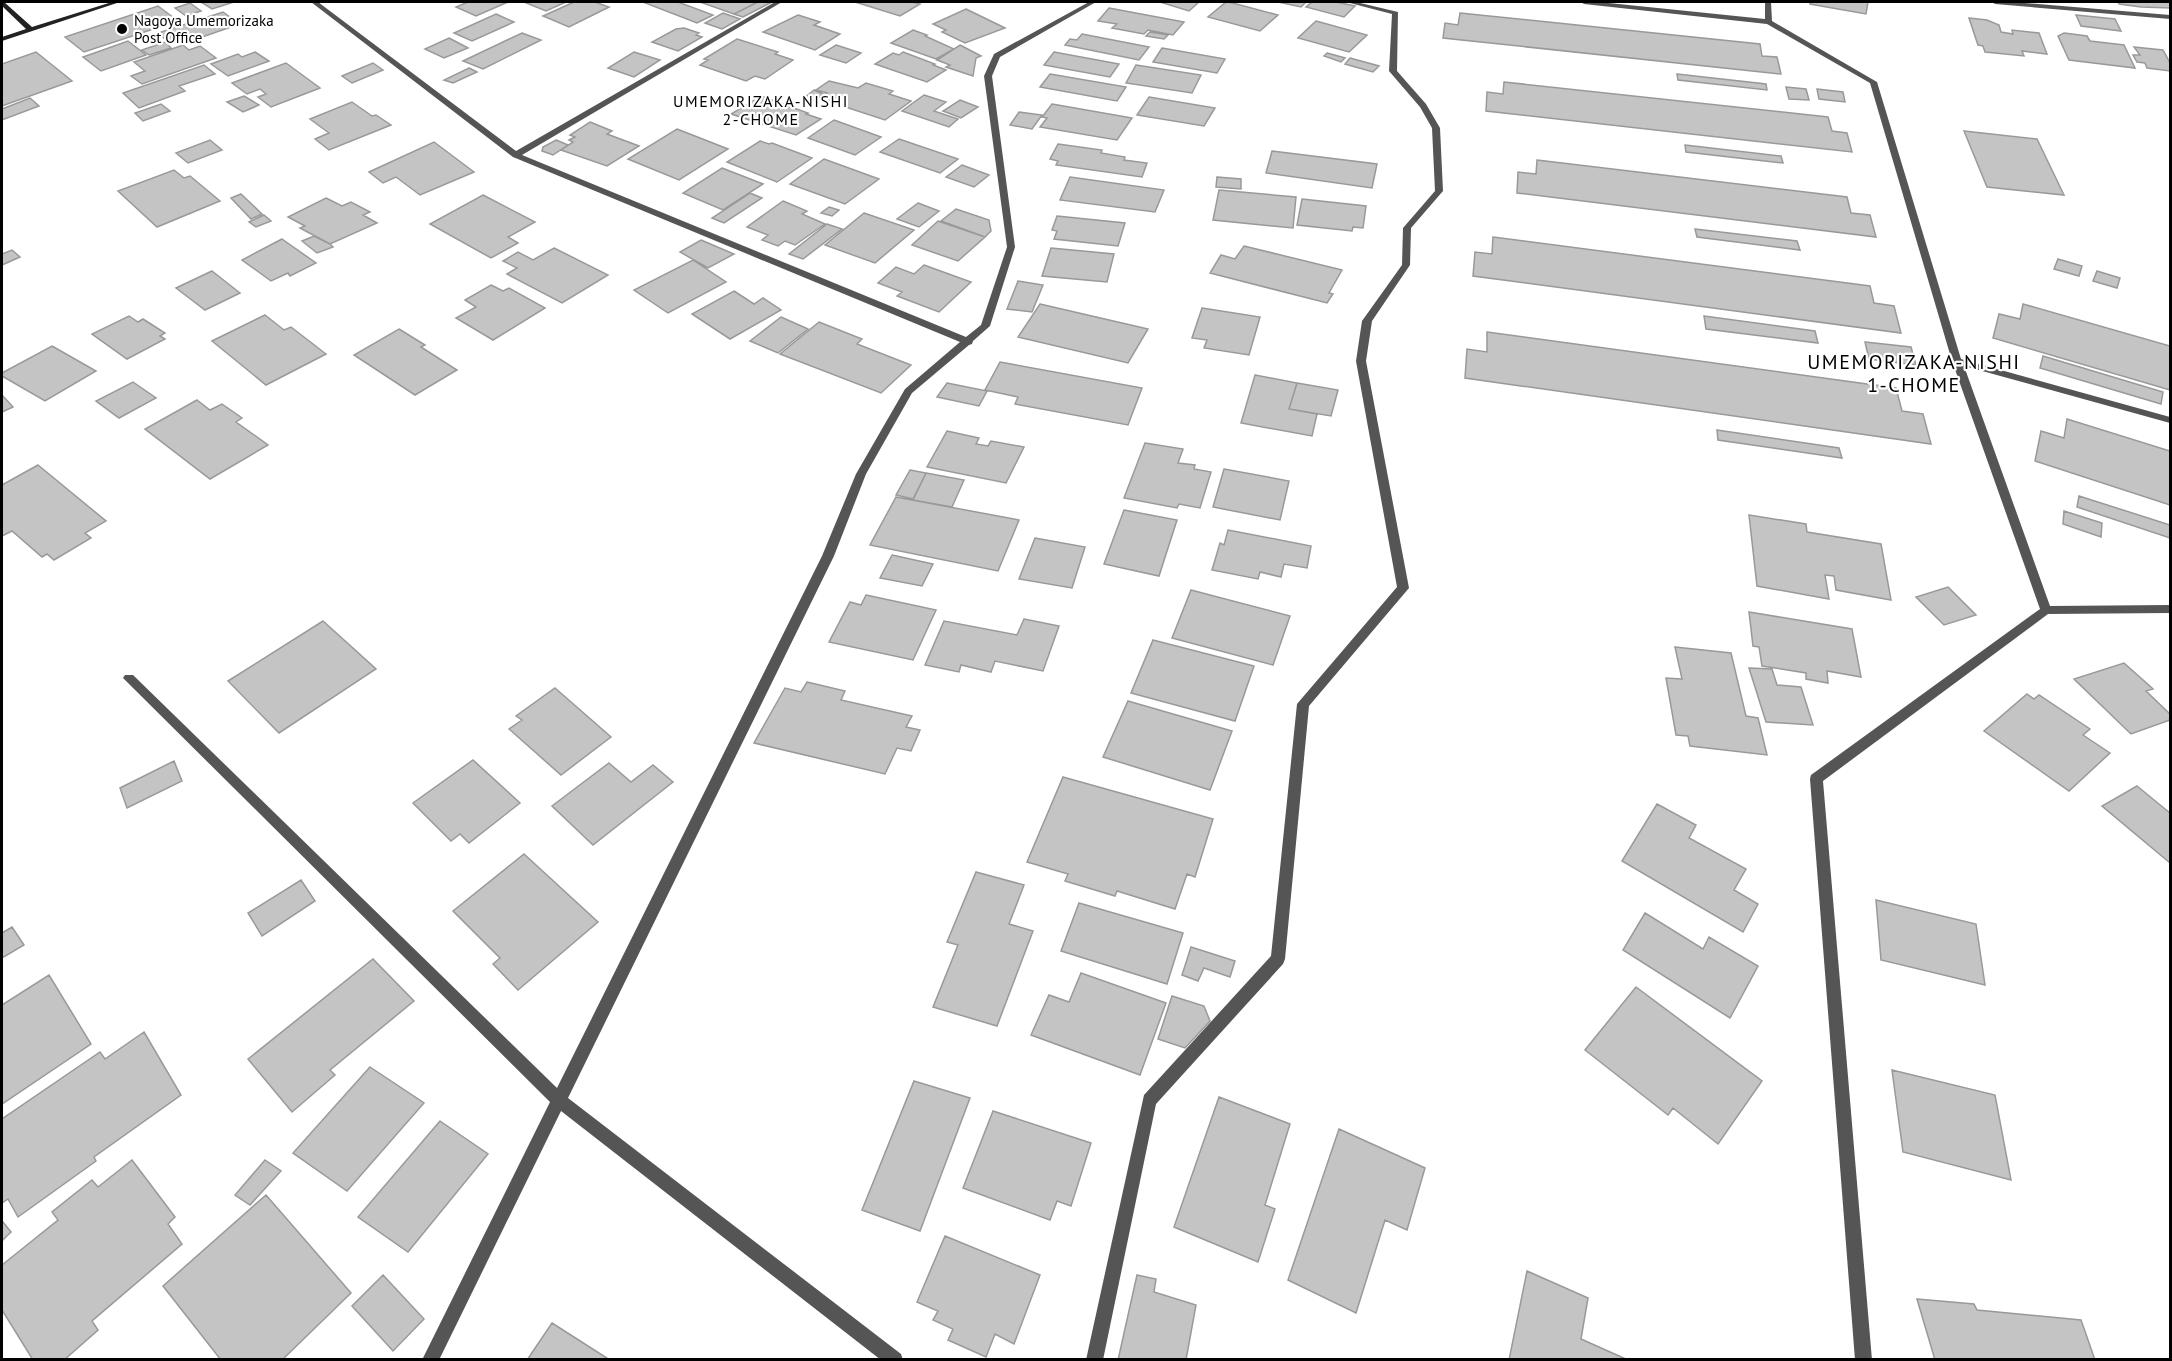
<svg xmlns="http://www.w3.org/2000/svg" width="2172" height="1361" font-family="'PT Sans',sans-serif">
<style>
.building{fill:#c4c4c4;stroke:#999;stroke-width:1.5}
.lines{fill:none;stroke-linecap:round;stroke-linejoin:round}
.street{fill:#555;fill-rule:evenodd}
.secondary{fill:#222;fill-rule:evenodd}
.poi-dot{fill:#000;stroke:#fff;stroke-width:2}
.labels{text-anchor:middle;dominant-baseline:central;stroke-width:4.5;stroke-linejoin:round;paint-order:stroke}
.far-poi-label{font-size:15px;fill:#000;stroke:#fff;text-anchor:start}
.far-neighbourhood-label{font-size:16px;letter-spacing:1.5px;fill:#000;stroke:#fff}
.neighbourhood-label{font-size:20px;letter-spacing:1.5px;fill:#000;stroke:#fff}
</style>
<rect width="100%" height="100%" fill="#fff"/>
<!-- building -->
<path class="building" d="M201,2h33l-22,7z
M468,2h40l-32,14 -20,-9z
M524,2h42l-20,9z
M574,2h21l14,5 -40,20 -26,-11z
M643,2h35l35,13 -16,8z
M700,2h58l-24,12z
M758,2h14l-29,15 -9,-3z
M855,2h57l8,2 -20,12z
M1160,2h39l-10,9z
M1226,2h3l49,13 -18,16 -52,-14z
M1278,2h28l-5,5z
M1312,2h24l19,4 -11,11 -38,-10z
M1810,2h58l-2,12 -56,-10z
M2118,2h52v6l-29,-1 -22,-3z
M190,3l11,8 -15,5 -11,-8z
M158,6l20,15 -94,31 -19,-15z
M1109,8l75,14 -11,13 -25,-5 -4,4 -32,-6 5,-4 -19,-3z
M966,9l39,19 -40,15 -23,-11 4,-2 -13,-6z
M223,12l11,8 -5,2 5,4 -49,17 -7,-4 -10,3 -10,-9z
M723,13l17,6 -18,10 -17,-6z
M1460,13l300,31 2,12 15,1 4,17 -338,-36 2,-15 13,2z
M496,14l18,8 -42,19 -18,-8z
M798,15l22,7 -6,3 26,9 -25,16 -52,-18z
M2076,15l39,4 6,12 -40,-5z
M1969,18l18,2 12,5 2,7 12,2 -1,-4 27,3 8,21 -25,-3 2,5 -39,-4 -2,-6 -5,-1z
M1316,21l51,14 -18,17 -51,-14z
M684,28l15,5 -3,2 6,2 -24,14 -26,-9 24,-13z
M913,30l14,5 -2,1 29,13 -18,10 -45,-16z
M1150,32l18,3 -4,4 -18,-3z
M522,33l19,7 -58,29 -20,-8z
M2064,33l23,3 3,5 34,4 11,23 -66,-8 -11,-24z
M1082,34l67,13 -10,13 -74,-15 5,-6 7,1z
M449,38l19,10 -24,10 -19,-9z
M737,39l41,13 -3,2 18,6 -28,19 -10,-3 -9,5 -46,-16 8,-5 -4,-1z
M128,41l18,14 -45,16 -18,-14z
M165,42l6,6 -22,7 -7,-5z
M183,45l6,5 11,-4 16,12 -74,26 -11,-8 14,-5 -11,-9z
M836,45l25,8 -15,10 -26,-8z
M960,45l21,11 -5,2 -3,18 -27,-9 4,-2 -13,-5z
M2134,47l29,3 7,13v8l-23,-3 -2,-5 -8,-1 -4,-7h7z
M1162,48l63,11 -8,14 -64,-11z
M36,52l36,29 -70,25v-42z
M255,52l14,9 -41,15 -17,-12 27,-10 4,3z
M634,52l26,8 -26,17 -26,-9z
M903,52l32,12 -2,1 13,5 -19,12 -52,-18 18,-11 6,2z
M1054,52l65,12 -9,13 -66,-12z
M1327,53l18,5 -4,4 -17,-6z
M1350,58l29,8 -6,6 -28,-8z
M286,63l34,25 -49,19 -13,-10 8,-3 -6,-5 -13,5 -15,-11z
M373,63l10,7 -31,13 -10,-7z
M204,65l11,9 -36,12 6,5 -46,17 -16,-15z
M1136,65l65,10 -9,18 -66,-10z
M469,68l8,4 -24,11 -9,-3z
M1050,74l76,13 -9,14 -77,-14z
M1677,74l89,10 1,6 -89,-10z
M829,81l29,7 8,-5 27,8 -4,3 22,7 -26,19 -67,-22 9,-5 -11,-3z
M1504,82l324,35 4,14 15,2 5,19 -366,-41 1,-19 16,2z
M1786,87l20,2 3,11 -20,-1z
M1817,89l26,3 2,10 -26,-3z
M814,90l9,4 -10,7 -9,-3z
M924,95l22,7 -12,9 24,8 -9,8 -47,-16z
M244,96l15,9 -16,7 -16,-10z
M761,96l47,17 -2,1 15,5 -25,16 -65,-21z
M1149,97l66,11 -11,18 -67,-11z
M30,98l9,8 -37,14v-11z
M960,100l18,7 -17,11 -18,-7z
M352,102l20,14 4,-1 15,10 -62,25 -14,-11 14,-6 -19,-14z
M161,104l9,7 -27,10 -8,-8z
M1052,104l80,14 -15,22 -77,-13 7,-9 -5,-1z
M1019,112l23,3 -10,14 -22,-4z
M834,120l47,17 -26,18 -47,-17z
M590,122l22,9 -5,3 32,12 -32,20 -46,-16 12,-8 -4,-2 6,-3 -5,-2z
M677,129l51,20 -49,31 -51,-21z
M1964,131l73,8 27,56 -77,-8z
M899,139l59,20 -18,14 -60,-21z
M210,140l12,10 -34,13 -12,-10z
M556,140l12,5 -15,10 -11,-4 1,-4z
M760,141l9,3 3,-1 40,15 -35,24 -50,-20z
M434,142l40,30 -54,23 -24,-18 -13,6 -14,-11z
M1058,144l44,6 -1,3 24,4 -1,3 23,3 -5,14 -86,-12 2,-4 -8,-2z
M1685,145l96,11 2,7 -97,-11z
M1272,151l105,13 -5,24 -106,-15z
M824,159l55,20 -34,25 -55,-20z
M1537,160l310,37 4,16 19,2 6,22 -359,-44 1,-21 18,2z
M962,165l27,10 -15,12 -28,-10z
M722,168l41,16 -40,26 -40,-17z
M174,170l10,8 6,-2 30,25 -63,26 -39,-36z
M1070,177l94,13 -9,22 -95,-12z
M1217,177l24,2v10l-25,-2z
M1219,190l77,7 -3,31 -80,-8z
M750,193l12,5 -38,25 -12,-5z
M241,194l21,20 -11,5 -20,-21z
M483,195l52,27 -27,15 10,6 -27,15 -61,-34z
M326,198l16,8 9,-4 19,10 -7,3 14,8 -47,21 -30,-16 5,-2 -17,-9z
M1302,199l64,7 -3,22 -10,-1 -1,4 -55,-6z
M783,201l24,10 -5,3 23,10 -30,21 -10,-4 -7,5 -16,-6 6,-5 -21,-8z
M918,203l21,8 -20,16 -22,-8z
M829,207l10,3 -7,6 -11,-3z
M956,209l33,11 2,11 -6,6 -44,-16z
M864,213l50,17 -39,33 -50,-18z
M264,215l7,6 -15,6 -7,-5z
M1057,216l68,7 -7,23 -64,-7 3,-8 -5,-1z
M938,221l47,16 -27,24 -46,-16z
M827,224l15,5 -39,30 -14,-5z
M1695,229l102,12 3,9 -103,-13z
M314,236l16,8 3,3 -16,6 -15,-12z
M1493,237l377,49 4,17 20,3 7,27 -428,-57 2,-24 17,2z
M282,239l34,24 -26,13 -2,-3 -17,8 -29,-21z
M701,240l33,14 -26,14 -28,-16z
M1244,246l98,24 -13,23 4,1 -6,9 -117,-30 11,-18 14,4z
M554,248l54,27 -46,28 -55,-29 10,-6 -14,-7 15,-9 15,8z
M1051,248l63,6 -7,28 -65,-6z
M12,250l8,7 -18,8v-11z
M2058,259l24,7 -3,10 -25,-7z
M693,260l33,22 -58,31 -34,-23z
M924,265l47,17 -32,30 -42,-16 5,-4 -24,-9 18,-16 18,7z
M212,271l28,22 -35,17 -29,-22z
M2097,271l23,7 -3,10 -24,-7z
M1018,281l25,4 -11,27 -25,-3z
M491,285l12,6 6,-3 36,20 -52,32 -37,-22 20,-11 -11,-7z
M734,291l20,13 9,-6 18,12 -51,29 -38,-25z
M1040,304l108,25 -20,34 -110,-26z
M2023,304l147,42v44l-177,-52 6,-24 21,5z
M1202,308l58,9 -11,38 -45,-7 3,-8 -15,-2z
M265,315l19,15 7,-3 35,27 -60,31 -54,-44z
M129,316l9,6 5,-3 22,14 -5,3 5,3 -38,20 -35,-25z
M1704,316l111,15 3,12 -112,-14z
M781,317l27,12 -30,24 -28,-12z
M819,322l43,17 -5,5 54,21 -30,28 -101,-39z
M399,329l26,16 -4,2 36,23 -42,25 -61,-40z
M1487,332l409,56 6,23 21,3 8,30 -466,-66 2,-29 20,3z
M1865,342l46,5 5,18 -47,-6z
M52,346l44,25 -51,30 -43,-25v-3z
M2043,356l120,36 -2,12 -121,-36z
M1000,362l142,26 -14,37 -113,-21 3,-7 -33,-7z
M1255,375l42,8 -8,26 28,5 -5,22 -71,-13z
M133,382l23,16 -37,20 -23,-17z
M947,383l40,8 -8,15 -42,-9z
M1297,383l41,7 -7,26 -42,-7z
M2,395l11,12 -11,5z
M197,400l13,10 12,-6 20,14 -6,4 32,23 -58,34 -65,-50z
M2067,419l103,32v54l-135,-44 6,-30 23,7z
M1717,430l122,18 3,10 -124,-18z
M947,431l32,7 -3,6 12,2 3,-5 33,6 -18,36 -79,-16z
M1145,443l38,6 -5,14 17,2 -1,4 17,3 -11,36 -21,-4 -2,4 -53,-10z
M38,465l68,56 -21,12 6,5 -37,22 -7,-6 -5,3 -30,-26 -10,5v-51z
M1224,469l65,12 -9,39 -67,-13z
M910,470l16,3 -13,26 -17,-4z
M926,473l38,7 -12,27 -39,-7z
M2079,496l91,29v13l-93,-31z
M896,497l123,23 -21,51 -128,-26z
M1124,510l53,10 -18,56 -55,-12z
M2064,511l38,12 -1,14 -38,-13z
M1749,515l57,9 1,8 74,12 10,56 -55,-10 -2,-14 -9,-1 4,24 -72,-13z
M1228,530l83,16 -4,22 -23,-4 -3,13 -21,-5 -2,7 -46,-9 8,-27 4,2z
M1035,538l50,9 -13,41 -53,-9z
M892,555l41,9 -11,22 -42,-8z
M1948,587l28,28 -32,10 -28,-28z
M1191,590l99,26 -17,49 -101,-27z
M866,595l70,15 -23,50 -84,-18 21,-40 11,3z
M1749,612l103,17 9,48 -34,-6 1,12 -22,-4v-6l-44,-7 -3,-19 -6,-1z
M1024,619l35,7 -16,45 -48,-10 -4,11 -30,-7 -2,7 -34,-7 19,-44 73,14z
M323,621l53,48 -97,64 -51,-52z
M1153,640l101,26 -19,55 -104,-28z
M1675,647l56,6 15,63 12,2 9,37 -77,-9 -2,-10 -12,-1 -10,-57 16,1z
M2124,663l29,26 -7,2 24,23v6l-39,14 -57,-55z
M1749,668l23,1 5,16 24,2 12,38 -47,-3z
M807,682l38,9 -4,9 71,16 -6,11 14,3 -9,21 -14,-3 -12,26 -131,-31 31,-55 16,4z
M555,688l56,49 -50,38 -52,-46 13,-9 -6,-4z
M2027,694l7,5 5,-4 51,34 -7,6 27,18 -41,38 -85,-60z
M1128,701l104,30 -22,59 -107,-33z
M473,760l47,43 -51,40 -9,-9 -9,7 -38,-38z
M174,761l8,20 -55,27 -7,-20z
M609,763l22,19 22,-17 20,17 -80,63 -41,-39z
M1063,777l150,42 -18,58 -8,-3 -12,35 -58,-18 -2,5 -50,-15 3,-7 -41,-12z
M2137,786l33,27v50l-68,-57z
M1657,804l39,21 -7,13 57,31 -12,21 24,14 -15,28 -121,-71z
M524,854l74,68 -80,68 -25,-26 7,-6 -47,-47z
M976,872l48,13 -15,39 24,7 -36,95 -64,-19 25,-62 -11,-3z
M301,880l14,21 -53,35 -14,-23z
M1876,900l100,24 9,61 -104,-25z
M1079,903l104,30 -16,51 -106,-33z
M1645,913l58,36 6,-12 49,29 -28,52 -107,-68z
M12,927l12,18 -22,13v-25z
M1191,947l44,14 -5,16 -26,-9 -6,13 -16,-6z
M373,959l41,42 -84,69 5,5 -43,37 -44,-53z
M1081,973l85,30 -26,72 -109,-40 18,-40 20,7z
M49,975l42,69 -89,60v-99z
M1636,987l126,94 -44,63 -45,-36 -5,7 -83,-65z
M1172,996l32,10 6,15 -25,27 -27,-9z
M144,1032l37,63 -87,62 2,4 -78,56 -10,-18 -6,4v-84l98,-67 5,7z
M370,1067l54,36 -77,88 -54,-38z
M1892,1070l103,25 16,85 -108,-28z
M914,1081l56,17 -50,133 -58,-21z
M1219,1097l71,27 -25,81 10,4 -17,53 -84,-35z
M993,1111l98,32 -20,63 -14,-5 -7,19 -87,-32z
M440,1121l48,33 -80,98 -50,-35z
M1339,1129l86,39 -18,62 -22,-10 -29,93 -68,-33z
M132,1160l43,57 -7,7 14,20 -90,77 6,9 -34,30h-31l-31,-50v-45l56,-45 -6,-8 40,-32 6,7z
M265,1160l16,11 -31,34 -15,-10z
M266,1195l85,98 -69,67h-61l-58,-74z
M3,1222l8,10 -9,9v-18z
M945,1236l95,39 -26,69 -19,-10 -9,23 -38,-17 5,-11 -20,-9 5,-9 -21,-9z
M1527,1271l61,27 -7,41 47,21h-119z
M383,1275l41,44 -31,32 -41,-45z
M1137,1275l19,4 -2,13 42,13 -10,55h-68z
M1917,1299l57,5 3,6 104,10 14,40h-160z
M552,1323l58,37h-83z"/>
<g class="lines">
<!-- street -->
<path class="street" d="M311,2h7l198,149 259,-149h7l-260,153 444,182 15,-12 26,-78 -23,-171 10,-22 95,-52h7l-96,55 -8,19 23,171 -25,79 -17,15 -1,3 -3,1 -57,48 -46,81 -32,82 -266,542 333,256 2,6h-22l-320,-249 -122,249h-17l128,-258 -427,-424 2,-3h8l424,413 265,-532 34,-82 49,-85 55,-47 -447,-185z
M1346,2h10l42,10 -1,59 29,33 14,24 3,63 -32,37 -1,37 -38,56 -6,40 43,227 -100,118 -24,253 -2,5 -127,140 -53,256h-17l58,-265 127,-139 26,-252 100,-117 -41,-226 6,-40 40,-56 1,-37 32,-37 -3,-63 -12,-21 -31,-36 3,-57z
M1581,2h18l166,17v-17h6l1,19 105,61 84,277 209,58v6l-206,-57 86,240 120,-1v8l-122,1 -225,167 49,579h-17l-45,-581 1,-4 229,-166 -88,-248 -82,-278 -103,-59 -183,-20z
M1992,2h21l157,13v4l-175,-15z"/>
<!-- secondary -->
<path class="secondary" d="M2,2h2l28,25 80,-25h8l-118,39v-4l24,-8 -24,-23z"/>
</g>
<!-- markers -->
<circle class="poi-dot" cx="122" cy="29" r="6"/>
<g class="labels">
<!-- far-poi labels -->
<g class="far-poi-label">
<text x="134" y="20">Nagoya Umemorizaka<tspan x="134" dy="17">Post Office</tspan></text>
</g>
<!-- far-neighbourhood labels -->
<g class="far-neighbourhood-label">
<text x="761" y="101">UMEMORIZAKA-NISHI<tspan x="761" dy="18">2-CHOME</tspan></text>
</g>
<!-- neighbourhood labels -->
<g class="neighbourhood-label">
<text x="1914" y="362">UMEMORIZAKA-NISHI<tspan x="1914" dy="23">1-CHOME</tspan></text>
</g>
</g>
<!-- border -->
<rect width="2172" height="1361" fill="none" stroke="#000000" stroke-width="6"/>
</svg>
